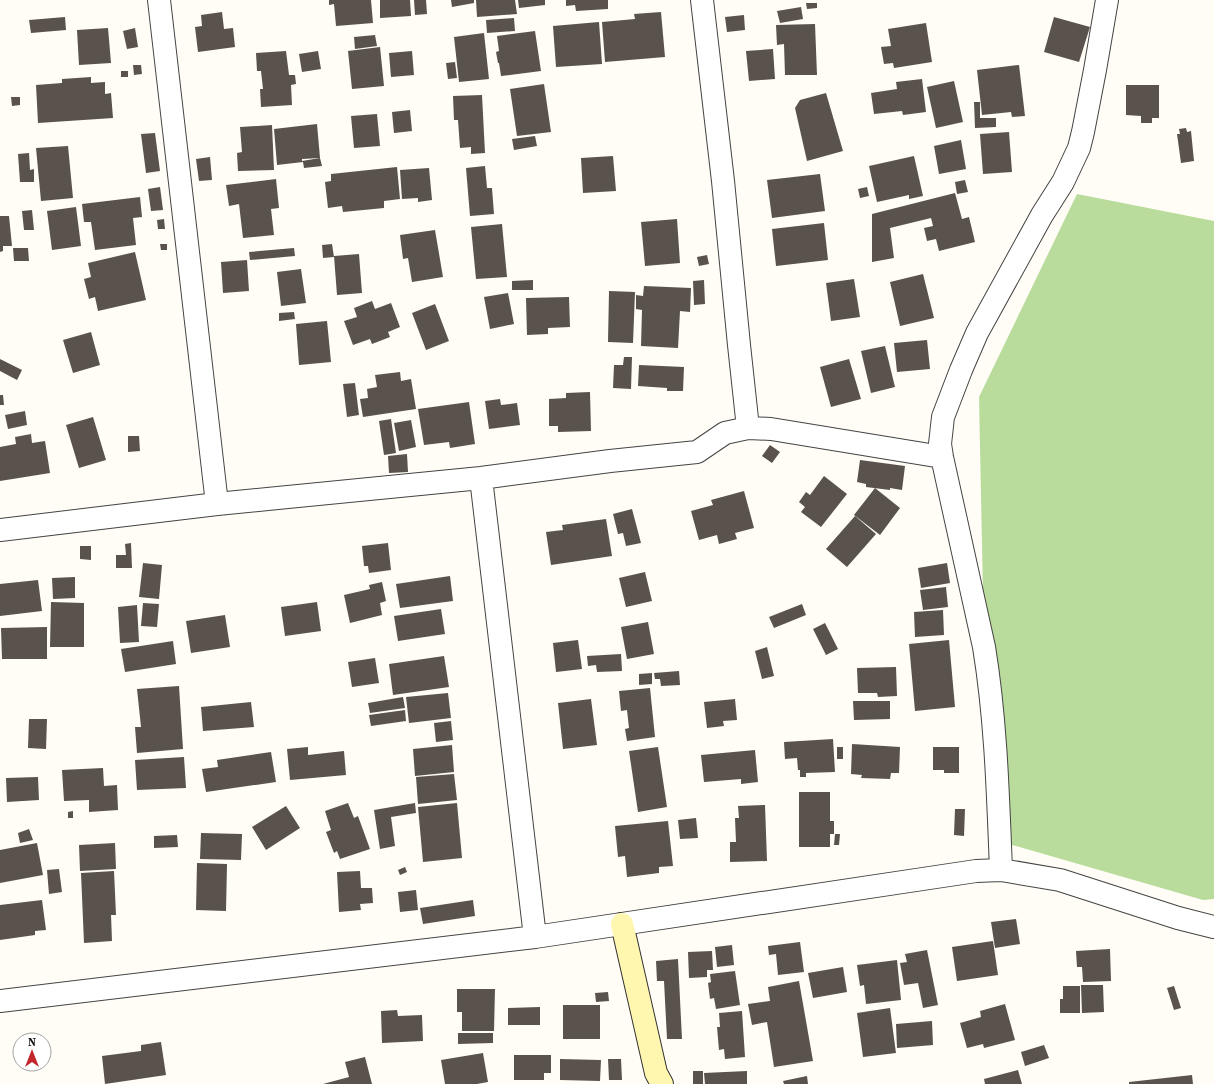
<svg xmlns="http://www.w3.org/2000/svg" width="1214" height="1084" font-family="'Source Serif 4',serif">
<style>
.forest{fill:#b9dc9c}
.building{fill:#5a524d}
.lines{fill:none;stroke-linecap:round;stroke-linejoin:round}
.street-casing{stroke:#444;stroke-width:24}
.secondary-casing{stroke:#333;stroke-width:24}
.street{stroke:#fff;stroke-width:22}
.secondary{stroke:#fff6b0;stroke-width:22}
</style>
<rect width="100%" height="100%" fill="#fffdf5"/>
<!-- forest -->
<path class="forest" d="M1077,194l137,27v678l-11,1 -215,-62 -9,-441z"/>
<!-- building -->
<path class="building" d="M329,0h42l2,23 -37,3 -2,-22 -5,1z
M380,0h30l1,16 -31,2z
M414,0h12l1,14 -12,1z
M451,0h23v3l-22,4z
M476,0h39l2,14 -40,3z
M518,0h27v5l-26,3z
M566,0h42v9l-32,2 -1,-6 -9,1z
M806,3h11v5l-10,1z
M801,7l2,12 -23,4 -3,-12z
M222,12l2,17 9,-1 2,19 -37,5 -3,-25 7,-1 -1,-11z
M661,12l4,45 -60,5 -3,-40 33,-3 -1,-5z
M744,15l1,15 -18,2 -2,-15z
M65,17l1,13 -35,3 -2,-13z
M1054,17l36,10 -11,35 -35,-10z
M514,18l1,13 -28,2 -1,-13z
M599,22l3,42 -46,3 -3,-41z
M926,23l6,39 -38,6 -1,-5 -9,1 -3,-17 10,-1 -3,-17z
M815,24l2,51h-32l-1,-31 -7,1 -1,-20z
M108,28l3,35 -32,2 -2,-35z
M135,28l3,19 -11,2 -4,-18z
M535,31l6,40 -40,5 -2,-13h-1l-2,-11 3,-1 -2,-15z
M484,33l5,46 -30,3 -5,-45z
M375,35l2,11 -22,3 -1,-12z
M380,47l4,39 -32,3 -4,-38z
M773,49l2,30 -26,2 -3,-30z
M286,51l3,24h6l1,9 -5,1 1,20 -31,2 -1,-18h3l-2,-18h-4l-1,-18z
M318,51l3,18 -19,3 -3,-18z
M412,51l2,24 -23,2 -2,-24z
M455,62l2,16 -9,1 -2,-16z
M133,65h8l1,9 -8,1z
M1019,65l6,51 -13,1 -1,-5 -29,3 -5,-45z
M121,71h7v6h-7z
M91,77v6l14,-1v12l6,-1 2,25 -75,5 -2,-38 26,-2v-4z
M922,79l4,33 -23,3 -1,-4 -28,3 -3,-21 26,-4 -1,-7z
M954,81l9,41 -27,6 -9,-41z
M544,84l7,48 -34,4 -7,-47z
M1126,85h33v33h-7v5h-11v-7l-15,-1z
M826,93l17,58 -36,10 -12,-53 5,-8z
M482,95l3,58 -14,1v-7l-11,1 -2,-28h-4l-1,-24z
M11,97h9v8l-8,1z
M974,102h6v16h16v9l-21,1z
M410,110l2,21 -18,2 -2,-21z
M377,114l3,32 -26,2 -3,-32z
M317,124l3,34 -18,1v2l18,-3 2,8 -18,2 -1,-6 -26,3 -3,-36z
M272,125l2,45 -36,1 -1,-18 5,-1 -2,-25z
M1186,128l1,4 4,-1 3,30 -13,2 -4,-29h3l-1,-5z
M1009,132l3,40 -29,2 -3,-40z
M155,133l5,38 -14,2 -5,-39z
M535,136l2,10 -23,4 -2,-11z
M961,140l5,29 -27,5 -5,-28z
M68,146l5,52 -32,3 -5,-53z
M29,153l1,17 4,-1v13h-14l-2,-28z
M613,156l3,35 -33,2 -2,-35z
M914,156l9,40 -14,3v-4l-32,7 -8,-36z
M210,157l2,23 -13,1 -3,-22z
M485,166l2,22h5l2,26 -24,2 -4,-48z
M397,167l3,32 -16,2v7l-41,4 -1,-6 -14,2 -3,-26 6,-1v-7z
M429,168l3,32 -14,2v-4l-16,1 -2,-29z
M820,174l5,37 -53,7 -5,-38z
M276,179l3,29 -8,1 3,26 -31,3 -4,-34 -10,2 -3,-21z
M965,180l3,12 -11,2 -2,-12z
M160,187l3,23 -12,1 -3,-22z
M867,187l2,9 -9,2 -2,-9z
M955,193l7,26 7,-2 6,25 -36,9 -3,-12 -9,2 -3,-13 9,-2 -2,-8 -41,10 4,30 -22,4v-48z
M140,197l2,20 -9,1 3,27 -41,5 -4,-28h-7l-2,-18z
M76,207l5,39 -29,4 -5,-39z
M32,210l2,20h-10l-2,-19z
M0,216h9l3,30h-9v5l-3,1z
M164,219l1,10h-7l-1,-9z
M677,219l3,44 -35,3 -4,-44z
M824,223l4,37 -52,6 -4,-37z
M502,224l5,53 -31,2 -5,-52z
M435,230l8,47 -31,5 -4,-24 -5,1 -3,-24z
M160,244h7v6h-6z
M332,244l2,13 -11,1 -1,-13z
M13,248h15l1,13h-15z
M294,248l1,8 -45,4 -1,-8z
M135,252l11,48 -48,11 -3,-14 -6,2 -5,-20 7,-2 -3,-14z
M359,254l3,39 -25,2 -3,-39z
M707,255l2,9 -10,2 -2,-9z
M247,260l2,31 -26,2 -2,-31z
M301,269l5,34 -25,3 -4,-34z
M923,274l11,44 -34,8 -10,-44z
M854,279l6,38 -29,4 -5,-38z
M533,280v10h-21v-9z
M704,280l1,24 -11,1 -1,-24z
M644,286l47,2 -1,24 -10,-1 -2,37 -37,-2 1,-36 -6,-1v-14l7,1z
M609,291l26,1 -2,51 -25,-1z
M508,293l6,31 -24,5 -6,-32z
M569,297l1,30 -22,1v6l-21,1 -1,-37z
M372,301l3,8 16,-6 9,24 -12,5 2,5 -18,7 -2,-5 -17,6 -9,-24 13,-4 -3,-9z
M435,304l14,37 -23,9 -14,-37z
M294,312l1,7 -16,2v-8z
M327,321l4,41 -32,3 -3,-41z
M91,332l9,33 -27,8 -10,-33z
M927,340l3,29 -33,3 -3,-29z
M885,346l10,41 -24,6 -10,-42z
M624,357h8l-1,32 -18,-1 1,-23h9z
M0,359l22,11 -5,10 -17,-9z
M849,359l12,40 -30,8 -11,-40z
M639,365l45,2 -1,24h-16v-3l-29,-2z
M400,372l1,9 10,-2 5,30 -53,8 -3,-18 8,-1 -1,-9 10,-2 -2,-12z
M355,383l4,32 -12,2 -4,-33z
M590,392l1,39 -33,1v-6h-9v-27l17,-1v-5z
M0,395h3l1,10h-4z
M500,399l1,6 16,-2 3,22 -31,4 -4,-28z
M469,402l6,42 -25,4 -1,-6 -25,3 -6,-36z
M25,411l2,14 -19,4 -3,-14z
M93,417l13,43 -27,8 -13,-43z
M391,419l5,34 -12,2 -5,-34z
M411,420l5,27 -17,4 -5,-28z
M31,434l1,9 13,-2 5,32 -50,8v-34l16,-3 -1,-7z
M128,436h11l1,15 -12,1z
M770,445l10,7 -8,11 -10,-7z
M407,454l1,18 -19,1 -1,-17z
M860,460l45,6 -3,24 -12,-2v2l-24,-3v-3l-9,-2z
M824,476l23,18 -26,33 -20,-15 4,-5 -6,-5 7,-10 4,3z
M875,488l25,20 -20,27 -26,-20z
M744,491l10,37 -19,5 2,6 -18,5 -2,-9 -18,5 -8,-29 22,-6 -2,-5z
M632,509l9,34 -15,3 -3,-13 -5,1 -5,-20z
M855,516l21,18 -29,33 -21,-18z
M606,519l6,37 -61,9 -5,-33 17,-2 -1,-5z
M131,543l1,25h-16v-13h10l-1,-11z
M388,543l3,27 -22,3 -1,-7h-4l-2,-20z
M80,546h11v14l-11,-1z
M143,563l19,2 -3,34 -20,-2z
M947,563l3,20 -29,5 -3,-20z
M645,572l7,29 -26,6 -7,-29z
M450,576l3,25 -53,7 -4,-24z
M75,577v21l-22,1 -1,-21z
M38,580l4,31 -42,5v-32z
M382,582l4,19 -6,2 2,12 -32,8 -6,-28 26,-6 -1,-4z
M946,587l2,20 -25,3 -3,-20z
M51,602l33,1v44h-34z
M317,602l4,29 -36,5 -4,-29z
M143,603l16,1 -2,23 -16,-1z
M802,604l4,11 -32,13 -5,-11z
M137,605l2,37 -19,1 -2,-36z
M441,609l4,25 -47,7 -4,-25z
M943,610l1,25 -29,2 -1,-25z
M225,615l5,32 -39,6 -5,-32z
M648,622l6,32 -27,5 -6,-32z
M825,623l13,26 -12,6 -13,-26z
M47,627v32h-45l-1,-31z
M578,640l4,29 -26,3 -3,-29z
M949,640l6,67 -40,4 -6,-67z
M173,641l3,23 -51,8 -4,-23z
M767,647l7,29 -12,3 -7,-28z
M621,654l1,17 -25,1 -1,-7 -8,1 -1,-10z
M444,656l5,31 -56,8 -4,-31z
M375,658l4,25 -27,4 -4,-25z
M896,667l1,29 -19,1 -1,-4h-19l-1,-25z
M679,671l1,14 -19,1 -1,-7h-5l-1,-6z
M652,673v11l-13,1v-11z
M179,686l4,63 -46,4 -2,-26h6l-4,-38z
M650,688l5,49 -28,4 -2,-12 4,-1 -2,-18 -6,1 -2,-20z
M448,693l3,25 -42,5 -3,-26z
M403,697l2,11 -35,5 -2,-10z
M591,699l6,46 -34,4 -5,-46z
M735,699l2,21 -14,1 1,5 -17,2 -3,-26z
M853,701h37v18l-36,1z
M251,702l3,25 -51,4 -2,-24z
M405,710l1,11 -35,5 -2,-11z
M29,719h18l-1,30 -18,-1z
M451,721l2,19 -17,2 -2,-19z
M833,739l2,33 -29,1v4h-6v-7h-2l-1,-12 -12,1 -1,-17z
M852,744l48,3 -1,26h-8l-1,6 -29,-1 1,-3 -11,-1z
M452,745l2,27 -39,4 -2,-27z
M308,747v8l36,-4 2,24 -56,5 -3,-31z
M658,747l9,60 -29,5 -9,-61z
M837,747h6v12h-6z
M933,747h26v26h-15v-3h-11z
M755,750l3,32 -17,2v-5l-37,3 -3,-27z
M271,752l5,30 -70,10 -4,-23 16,-2 -1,-7z
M184,757l2,31 -49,2 -2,-30z
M103,768l1,18 13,-1 1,25 -29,2v-12l-25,1 -2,-31z
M454,774l3,26 -39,4 -2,-27z
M38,777l1,23 -32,2 -1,-24z
M799,792h31v29h4v13h-4v13h-31z
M348,803l6,15 4,-2 12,33 -30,10 -3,-8 -3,2 -8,-21 5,-2 -6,-19z
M415,803l1,10 -25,4 4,29 -15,3 -6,-39z
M457,803l5,55 -39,4 -5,-55z
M765,805l2,56 -37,1v-20h6l-1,-24h4l-1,-12z
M286,806l14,22 -34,22 -14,-23z
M955,809h10l-1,27 -10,-1z
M73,811v7h-5v-6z
M696,818l2,20 -18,1 -2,-19z
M668,821l5,45 -14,1v6l-32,4 -2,-21 -7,1 -3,-31z
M29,829l4,11 -13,3 -2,-10z
M201,833l41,1 -1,26 -41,-1z
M835,834h5l-1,11h-5z
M177,835l1,12 -24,1v-12z
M37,843l6,32 -43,8v-33z
M115,843l1,26 -36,2 -1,-26z
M197,863l30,1 -1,47 -30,-1z
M405,867l2,5 -7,3 -2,-5z
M59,869l3,23 -13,2 -2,-24z
M114,871l2,44h-5l1,26 -28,2 -3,-70z
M360,871l1,17h11l1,15 -13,1 1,6 -22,2 -2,-40z
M416,890l2,20 -18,2 -2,-20z
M42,900l4,30 -11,1v4l-35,5v-35z
M473,900l2,16 -52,8 -3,-16z
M1016,919l4,25 -25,4 -4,-26z
M993,941l5,34 -41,6 -5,-34z
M800,942l4,30 -26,3 -2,-21 -7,1 -1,-9z
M732,945l2,20 -17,2 -2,-20z
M1110,949l1,32 -28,1 -1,-15h-5l-1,-16z
M927,950l11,55 -15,3 -5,-25 -14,2 -4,-22 7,-1 -2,-8z
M712,951l1,19h-6v7l-18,1 -1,-26z
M678,959l4,80h-15l-3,-58h-7l-1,-20z
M897,960l4,40 -35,4 -2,-19 -4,1 -3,-21z
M843,967l4,25 -34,6 -5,-25z
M735,971l5,34 -24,4 -2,-11 -4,1 -2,-16 3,-1 -1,-8z
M799,981l14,80 -39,6 -7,-45 -15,3 -4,-21 22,-3 -2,-14z
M1081,985h22l1,27 -22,1z
M1063,986h17v27h-20v-14h3z
M1174,986l7,22 -7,2 -7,-22z
M457,989h38l-1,42h-32v-19h-5z
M608,992l1,9 -13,1 -1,-9z
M1005,1004l10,36 -31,8 -1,-4 -16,4 -7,-25 21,-6 -1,-6z
M563,1005h37v34h-37z
M540,1007v18h-32v-17z
M890,1008l6,45 -33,4 -6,-44z
M397,1010l1,6 24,-1 1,26 -41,2 -1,-32z
M742,1011l3,46 -20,2 -1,-10 -5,1 -2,-23h3l-1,-14z
M932,1021l1,24 -36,3 -1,-24z
M458,1033h35v10l-35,1z
M161,1042l5,33 -61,9 -3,-28 39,-5v-6z
M1044,1045l5,13 -24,8 -4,-14z
M483,1053l5,29 -11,2h-32l-4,-24z
M514,1055h37v18h-7v7h-30z
M365,1057l7,27h-49l26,-7 -4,-15z
M560,1059l41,1 -1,21 -40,-1z
M608,1059h13l1,21h-13z
M1018,1070l4,14h-37l-1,-5z
M693,1071h10v13h-10z
M747,1071v13h-42l-1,-11z
M1192,1075l1,9h-64v-2z
M807,1076l1,8h-24l-1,-3z"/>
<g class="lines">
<defs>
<path id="street" d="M159,0l58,504
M702,0l21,181 16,164 9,83
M481,478l54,459
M0,530l217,-26 264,-26 129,-17 87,-9 28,-19 23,-5 23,1 171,28
M1001,870c-3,-75 -5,-150 -17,-223l-42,-190 -2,-13 3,-27 18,-47 16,-37 65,-118 21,-33 16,-34 4,-16 12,-62 12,-70
M0,1001l535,-64 441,-66 25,-1 59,10 118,38 36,9"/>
<path id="secondary" d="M622,924l34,149 6,11"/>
</defs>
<!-- street casing -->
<use href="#street" class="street-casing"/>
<!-- secondary casing -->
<use href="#secondary" class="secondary-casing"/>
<!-- street -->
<use href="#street" class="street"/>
<!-- secondary -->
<use href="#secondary" class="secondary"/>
</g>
<!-- north arrow -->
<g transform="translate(32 1052)"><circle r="19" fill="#ffffff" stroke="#a0a0a0"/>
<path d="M0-3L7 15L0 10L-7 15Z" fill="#c4262e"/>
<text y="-6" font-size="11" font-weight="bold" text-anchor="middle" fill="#111111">N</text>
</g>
</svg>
